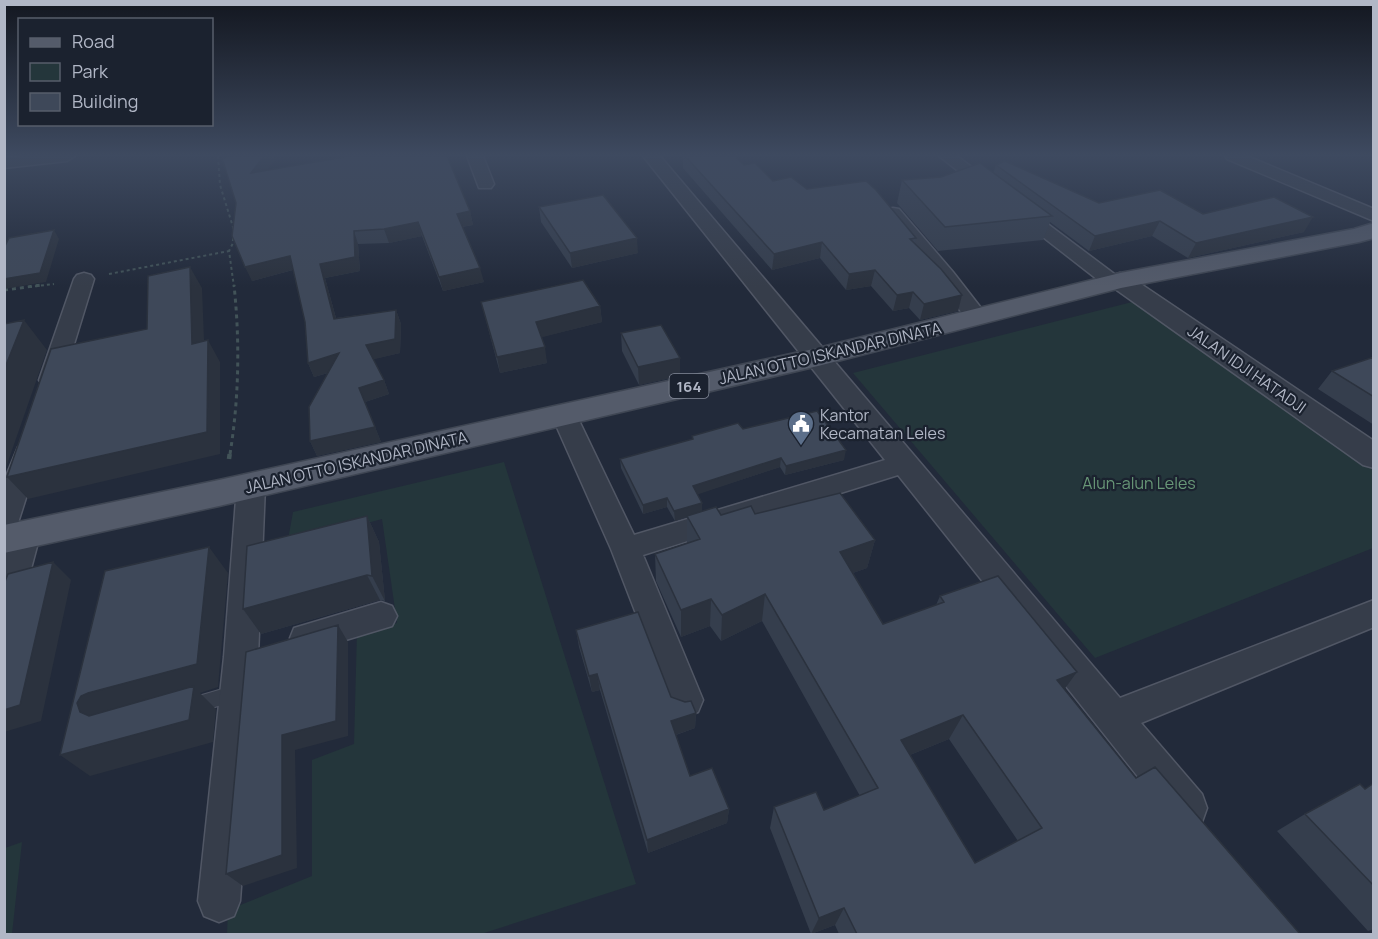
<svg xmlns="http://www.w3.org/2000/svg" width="1378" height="939" font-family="Manrope,sans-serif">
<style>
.green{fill:#24363b}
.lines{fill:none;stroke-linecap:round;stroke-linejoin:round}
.service-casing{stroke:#515765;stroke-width:2}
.minor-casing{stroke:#515765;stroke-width:3}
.tertiary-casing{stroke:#515765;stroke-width:3}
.primary-casing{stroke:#3f4653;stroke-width:3}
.path-far2{stroke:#425358;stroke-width:2;stroke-dasharray:3 3;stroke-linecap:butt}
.path-far1{stroke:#425358;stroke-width:3;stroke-dasharray:4 4;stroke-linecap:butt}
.path{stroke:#425358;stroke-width:4.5;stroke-dasharray:5 5;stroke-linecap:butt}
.service{fill:#363d4a;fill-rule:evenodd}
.minor{fill:#363d4a;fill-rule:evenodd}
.tertiary{fill:#363d4a;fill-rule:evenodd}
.primary{fill:#545b6a;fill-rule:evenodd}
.wall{fill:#353e4d;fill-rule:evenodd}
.shaded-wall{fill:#2b323e}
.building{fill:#3e4859;stroke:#2b323e;stroke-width:1.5;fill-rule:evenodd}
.labels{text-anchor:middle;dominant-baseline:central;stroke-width:4.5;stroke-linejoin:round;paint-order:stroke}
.shield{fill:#1b222f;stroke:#848a99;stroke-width:1.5}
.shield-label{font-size:15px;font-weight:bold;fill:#b1b7c6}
.street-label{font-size:16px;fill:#b1b7c6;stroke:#1b222f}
.poi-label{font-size:16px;fill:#b1b7c6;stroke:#1b222f;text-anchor:start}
.park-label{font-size:16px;fill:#689777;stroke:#1b222f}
</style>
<rect width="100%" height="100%" fill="#222a3a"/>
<!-- green -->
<path class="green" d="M1136,301l237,169v78l-278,110 -242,-285z
M504,462l132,422 -155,50h-254l1,-24 84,-34v-116l42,-16 3,-113 40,-8 -15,-104 -95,26 6,-33z
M22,842l-10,92h-7v-86z"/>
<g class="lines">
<defs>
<path id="service" d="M236,685l6,2 3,6 -3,6 -51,15 -6,-2 -3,-6 3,-6z"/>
<path id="minor" d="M24,156h51l-8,5 -63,7v-10z
M467,156h16l11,28 -3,4h-12z
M643,156h17l460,542 254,-98v27l-233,96 61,71 5,14 -5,14 -14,5 -14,-5 -276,-347 -255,80 60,145 -5,12 -12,4 -12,-4 -63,-163 -60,-135 4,-6 9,-2 9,2 61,127 251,-75z
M939,156h18l164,123 3,4 -3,4 -7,2 -7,-2z
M1225,156h22l127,53v12l-147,-62z
M893,208l6,1 54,63 35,45 -3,5 -8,2 -8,-2 -85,-109 3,-4z
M84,273l7,2 3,4 -31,101 -4,5 -8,3 -8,-3 -4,-5 35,-101 3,-4z
M27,445l9,2 4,7 -23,72 8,-2 10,3 5,8 -20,75 -5,10 -11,3v-68l8,-22 -8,2v-54l14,-34z
M251,476l10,3 4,7 -7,171 -18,244 -6,15 -15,6 -15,-6 -6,-15 26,-244 13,-171 4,-7z
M381,602l11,4 5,10 -5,10 -86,26 -12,-4 -4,-10 4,-10z"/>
<path id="tertiary" d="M1120,273l9,3 245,165v27l-11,-3 -252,-179 -4,-5 4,-5z"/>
<path id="primary" d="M1374,223v15l-15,4 -238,46 -303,78 -599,140 -215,47v-28l215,-45 599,-132 302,-75 234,-44z"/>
</defs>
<!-- service casing -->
<use href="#service" class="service-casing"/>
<!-- minor casing -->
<use href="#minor" class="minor-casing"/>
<!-- tertiary casing -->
<use href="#tertiary" class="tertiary-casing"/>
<!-- primary casing -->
<use href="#primary" class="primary-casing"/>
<!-- path-far2 -->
<path class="path-far2" d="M218,156l2,29 13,42v16l-4,8 5,36
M109,274l120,-23
M29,287l25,-3"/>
<!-- path-far1 -->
<path class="path-far1" d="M4,290l38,-5
M230,454c9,-56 10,-112 4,-169"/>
<!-- path -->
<path class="path" d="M229,459l1,-7"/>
<!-- service -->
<use href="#service" class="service"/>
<!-- minor -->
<use href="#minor" class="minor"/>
<!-- tertiary -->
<use href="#tertiary" class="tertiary"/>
<!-- primary -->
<use href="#primary" class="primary"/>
</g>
<!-- wall -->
<path class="wall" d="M233,156h40l2,4 -8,10 77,-13 -1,-1h107h-3l23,55 3,14 -11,2 22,55 -41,9 -21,-55 -33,7 -31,1 2,27 -35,7 11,40 60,-8 5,14 -1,29 -27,6 11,21 5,14 -24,8 16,40 -64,14 -7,-15 18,-68 -14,4 -6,-14 -3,-41 -12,-52 -41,11 -16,-78z
M683,156h52l9,9 29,16 34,8 109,49 -1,6 47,51 -4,16 -38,9 -11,-12 -16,3 -22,-25 -25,4 -26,-32 -48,12 -89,-102z
M996,165l103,38 104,11 101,18 -116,26 -36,-22 -63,15 -39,-29 -7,18 -105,11 -41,-48 5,-23 91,-7z
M539,207l99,46 -66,15 -31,-46z
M481,302l119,4 2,16 -61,15 6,26 -47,10z
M621,333l59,43 -41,9 -17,-34z
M1374,357v68l-56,-36 14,-18z
M743,429l101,31 -59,15 -5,-8 -83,27 5,9v8l19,4 34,-1 120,26 -8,28 -14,5 30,51 53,-19 4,-9 124,93 72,89 164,156h-461l-4,-9 -24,9 -41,-106 4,-21 50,3 36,-14 -98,-175 -41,20 -11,-15 -29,11 -25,-56 -1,-27 32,-11v-26l-12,4 -8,-14 -24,7 -22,-46 -1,-9 72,-20v-3zM949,739l69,102 -43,22 -65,-108z
M367,516l12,26 6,59 -5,-1 -119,34 -18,-25z
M576,630l95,67 25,16 -1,15 -19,7 14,41 39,33 -2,14 -79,30 -48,-163 -8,2 -13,-45z
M1374,783v146l-6,2 -91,-100 28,-17 60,-25z"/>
<!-- shaded-wall -->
<path class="shaded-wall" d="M264,156h9l2,4 -19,26 -5,-13z
M470,211l3,14 -13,2 -3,-13z
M1313,217l-9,15 -116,26 8,-15z
M1160,221l-8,15 -63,15 6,-15z
M418,222l4,14 -33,7 -5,-14z
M54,230l5,9 -13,43 -42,7v-10z
M354,231l4,13 2,27 -35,7 15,55 -6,-14 -14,-55z
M637,238l1,15 -66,15 -2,-15z
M822,242l-2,16 -48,12 2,-16z
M290,256l6,13 -44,12 -7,-14z
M190,267l12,21 3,77 -13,-21z
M480,268l4,14 -41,9 -4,-14z
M875,270l-4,16 -25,4 3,-16z
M913,292l-4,16 -16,3 4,-16z
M962,295l-4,16 -38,9 4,-16z
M600,306l2,16 -63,16 -3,-16z
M396,310l5,14 -1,29 -29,7 -5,-15z
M24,320l23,30 -43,123v-103z
M208,340l12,22v92l-192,45 -21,-22z
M545,347l2,16 -47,10 -3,-16z
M339,353l6,15 -31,9 -6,-14z
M680,358v18l-41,9 -1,-18z
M384,380l5,14 -24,8 -6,-14z
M375,427l6,15 -64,14 -7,-15z
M846,450l-2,10 -59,15 1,-9z
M781,458l-1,9 -87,29v-10z
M667,498v9l-24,7v-9z
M702,503v9l-27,9 -1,-10z
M367,516l12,26 6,59 -13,-25z
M875,540l-8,28 -34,12 7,-28z
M209,547l19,26 -10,114 -18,6 16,16 -3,33 -123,34 -30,-21 45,-29 -25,-14 -3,-9 4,-7z
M53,562l18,18 -30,141 -37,11v-22z
M367,575l13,25 -119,34 -18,-25z
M765,594l-3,27 -41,20 1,-26z
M711,599l-1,27 -29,11v-27z
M338,625l10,17v94l-53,14 2,118 -54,18 -17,-12 56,-139z
M1077,672l-19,26 -1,-18z
M597,674l3,16 -8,2 -3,-16z
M696,713l-1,15 -23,8 -1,-15z
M963,715l-14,24 -59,24 11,-23z
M729,809l-2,14 -79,30 -1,-13z
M844,908l-9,17 -24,9 8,-16z"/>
<!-- building -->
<path class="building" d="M233,156h31l-13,17 93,-16 -1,-1h104l23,55 -13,3 23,54 -41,9 -21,-55 -34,7 -30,2 1,26 -35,7 14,55 62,-9 -1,29 -29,6 18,35 -25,8 16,39 -65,14 -1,-34 30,-54 -31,10 -3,-41 -15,-66 -45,11 -13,-31 4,-33 -14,-45z
M685,156h50l9,9 11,-2 18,18 18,-4 16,12 59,-8 10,9 40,48 -6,1 31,30 21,26 -38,9 -11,-12 -16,3 -22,-25 -26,4 -27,-32 -48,12z
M1005,161l94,42 61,-13 43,24 71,-17 39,20 -117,26 -36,-22 -65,15 -99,-71z
M980,163l72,53 -107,11 -43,-47 39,-3z
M603,195l34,43 -67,15 -31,-46z
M54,230l-14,43 -36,6v-31l5,-10z
M190,267l2,77 16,-4 -1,92 -200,45 44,-128 96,-20 1,-53z
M583,280l17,26 -64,16 9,25 -48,10 -16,-55z
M24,320l-20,50v-46z
M661,325l19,33 -42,9 -17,-34z
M1374,357v40l-42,-26z
M817,411l29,39 -60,16 -5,-8 -88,28 9,17 -28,8 -7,-13 -24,7 -23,-46 73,-20 -1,-3 46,-13 5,6z
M840,493l35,47 -35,12 43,72 61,-22 -4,-6 58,-20 79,96 -20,8 79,98 19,-11 145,167h-443l-13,-26 -25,10 -45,-111 42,-15 8,18 54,-22 -113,-194 -43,21 -11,-16 -30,11 -26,-56 45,-15 -13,-23 29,-9 5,8 30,-9 4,8zM963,715l79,113 -67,35 -74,-123z
M367,516l5,60 -5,-1 -124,34 4,-63z
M209,547l-12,117 -109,29 -7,3 -4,7 3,9 9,4 105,-30 -5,34 -129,35 45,-184z
M53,562l-33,143 -16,5v-126l4,-10z
M638,612l33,85 14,5 6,-1 5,12 -25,8 19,55 22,-8 17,41 -82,31 -50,-166 -8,2 -13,-46z
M338,625l-2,96 -54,14v120l-56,19 20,-222z
M1374,783v103l-69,-72 55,-30 5,5z"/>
<!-- sky -->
<linearGradient id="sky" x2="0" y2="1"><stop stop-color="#131720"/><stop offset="0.54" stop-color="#3e4a60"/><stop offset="1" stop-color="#3e4a60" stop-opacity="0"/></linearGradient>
<rect width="1378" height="287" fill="url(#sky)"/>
<!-- icons -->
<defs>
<symbol id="civic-pin" viewBox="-11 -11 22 30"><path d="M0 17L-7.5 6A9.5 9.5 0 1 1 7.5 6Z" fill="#5c6f8a" stroke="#1b222f"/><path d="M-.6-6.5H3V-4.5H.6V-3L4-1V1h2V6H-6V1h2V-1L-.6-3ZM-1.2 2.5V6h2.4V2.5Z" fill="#fff"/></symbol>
</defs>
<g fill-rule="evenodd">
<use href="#civic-pin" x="786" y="409" width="30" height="40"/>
</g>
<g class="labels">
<!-- shield labels -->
<rect class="shield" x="669.5" y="374" width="39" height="24" rx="4.5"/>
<g class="shield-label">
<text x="689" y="386">164</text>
</g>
<!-- street labels -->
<g class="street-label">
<text transform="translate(830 353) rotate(-13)">JALAN OTTO ISKANDAR DINATA</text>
<text transform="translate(1247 369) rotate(35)">JALAN IDJI HATADJI</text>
<text transform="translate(356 462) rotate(-13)">JALAN OTTO ISKANDAR DINATA</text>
</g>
<!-- poi labels -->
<g class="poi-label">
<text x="820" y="415">Kantor<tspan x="820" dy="18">Kecamatan Leles</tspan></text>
</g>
<!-- park labels -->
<g class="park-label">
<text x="1139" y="483">Alun-alun Leles</text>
</g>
</g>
<!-- border -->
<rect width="1378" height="939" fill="none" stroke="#b1b7c6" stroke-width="12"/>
<!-- legend -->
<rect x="18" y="18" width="195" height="108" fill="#1b222f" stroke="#575e6b" stroke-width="1.5"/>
<rect x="30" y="38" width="30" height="9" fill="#545b6a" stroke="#575e6b" stroke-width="1.5"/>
<text x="72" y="48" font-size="18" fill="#b1b7c6">Road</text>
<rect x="30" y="63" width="30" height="18" fill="#24363b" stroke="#575e6b" stroke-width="1.5"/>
<text x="72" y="78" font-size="18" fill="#b1b7c6">Park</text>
<rect x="30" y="93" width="30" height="18" fill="#3e4859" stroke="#575e6b" stroke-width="1.5"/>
<text x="72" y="108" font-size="18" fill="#b1b7c6">Building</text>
</svg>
